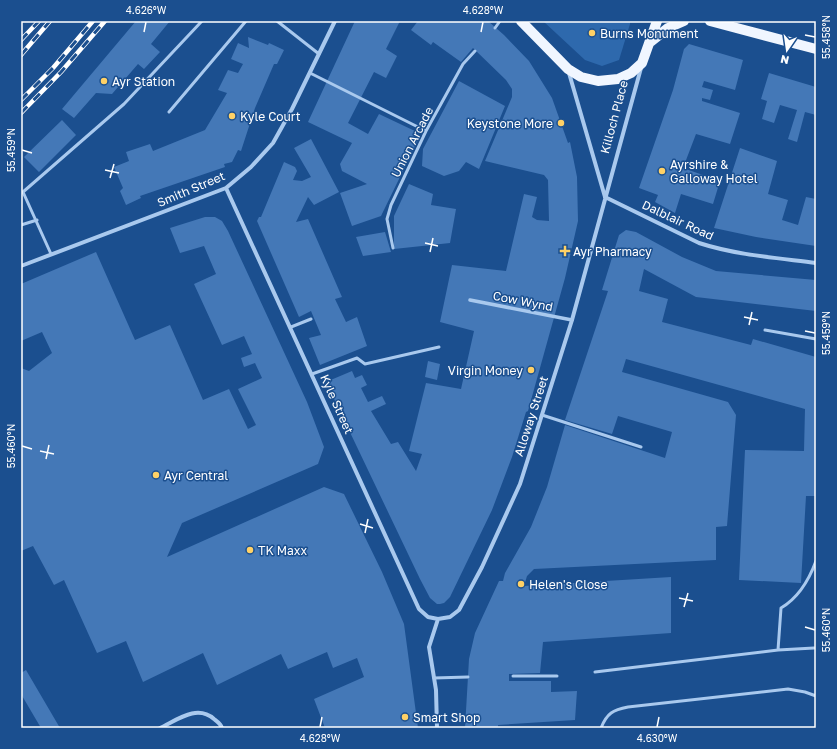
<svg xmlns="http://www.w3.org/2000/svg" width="837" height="749" font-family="'Golos Text',sans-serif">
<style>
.green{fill:#2e69ad}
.building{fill:#4478b7}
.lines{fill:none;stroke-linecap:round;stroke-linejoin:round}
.service{stroke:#a9c9ee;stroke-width:3}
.pedestrian{stroke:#a9c9ee;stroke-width:3.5}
.minor{stroke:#a9c9ee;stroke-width:4}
.primary{stroke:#f0f6ff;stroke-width:10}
.rail-casing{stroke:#fff;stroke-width:4.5}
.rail{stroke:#1b4f8f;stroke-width:3;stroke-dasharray:9;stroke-linecap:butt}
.ticks{fill:none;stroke:#fff;stroke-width:1.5}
.poi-dot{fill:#ffd166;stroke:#1b4f8f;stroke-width:1.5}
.labels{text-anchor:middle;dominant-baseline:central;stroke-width:3;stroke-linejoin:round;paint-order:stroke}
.poi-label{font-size:12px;fill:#fff;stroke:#1b4f8f;text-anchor:start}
.street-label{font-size:12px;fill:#fff;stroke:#1b4f8f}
.neatline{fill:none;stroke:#fff;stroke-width:1.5}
.ticks-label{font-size:10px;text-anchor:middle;fill:#fff}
</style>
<rect width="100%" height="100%" fill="#1b4f8f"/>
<!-- green -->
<path class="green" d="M543,21h87v3l-11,36 -17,6 -17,-6z"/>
<!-- building -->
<path class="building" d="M136,21h34l-19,23 9,8 -16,17 -6,-5 -26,30 -16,-1 -22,25 -12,-9z
M355,21h45l-14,28 11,7 -11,22 -12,-6 -26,51 20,11 11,-20 38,18 1,8 -37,76 -29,10 -12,-33 27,-9 -25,-13 -2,-7 12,-21 -44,-21z
M418,21h70l16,14 25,26 23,37 16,45 2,-1 7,35 1,44 -13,57 -37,133 -2,1 -14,45 -20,53 -42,87 -6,6 -4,1h-3l-7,-6 -10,-19 -94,-197 26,-11 3,7 7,-3 5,10 -6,3 7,14 14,-6 4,8 -15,7 20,33 7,-2 18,29 6,-17 -13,-3 17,-68 35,6 13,-58 -34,-9 12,-57 54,6 18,-77 13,3 -5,20 5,3 12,1 -1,-41 -4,-5 -59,-14 27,-64v-8l-6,-9 -33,-32 -12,14 -28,-20 -2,3 -20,-15z
M248,37l20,8 1,-2 15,7 -7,14h-3l-19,44 -14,43 -3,-1 -6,12 -8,2 1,3 -85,29 1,2 -15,7 -6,-14 3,-3 -9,-21 15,-6 -3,-9 24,-8 3,7 52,-21 22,-37 -9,-3 10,-20 10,3 5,-9 -12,-5 7,-16 11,5z
M689,44l54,16 -8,30 -31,-9 -2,6 11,3 -3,10 -8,-2v3l38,12 -10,31 -34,-10 -13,34 37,13 -7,23 -32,-10 -6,19 -20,-11 3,-7 -19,-7 34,-98 11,-41z
M769,73l47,14v28l-11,-3 -8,30 -9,-3 9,-29 -17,-5 -6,18 -12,-4 5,-18 -6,-2z
M459,81l46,25 -26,63 -13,-7 -7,9 -15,5 -22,-10 1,-17z
M62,120l14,15 -37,37 -15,-15z
M311,139l28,53 -25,13 -6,-8 -12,25 12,-3 34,78 -7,2 11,23 11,-5 10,29 -47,19 -11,-27 12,-3 -10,-24 -12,6 -42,-96 2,-4h2l23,-55 11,5 2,4 -4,9 9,1 9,-4 -17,-29z
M740,148l37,13 -9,33 20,6 -6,20 16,5 8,-28 10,2v47l-60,-9 -42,-9z
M409,184l24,10 -2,11 25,4 -6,34 -56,6v-33z
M205,217h10l7,4 6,10 79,171 17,45 -6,17 -136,59 -15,34 157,-70 20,7 38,78 22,52 14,104h-93l-11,-29 50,-22 -7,-19 -24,10 -6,-16 -39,17 -7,-15 -64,31 -14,-32 -60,29 -17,-41 -29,12 -33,-73 -10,5 -21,-39 -12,5v-183l8,3 23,-18 -10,-21 -21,9v-57l75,-32 39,88 35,-15 33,75 26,-11 19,40 8,-4 -18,-36 24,-11 -7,-15 -11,4 -3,-9 11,-4 -8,-18 -22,9 -28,-61 22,-10 -12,-28 -24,7 -10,-25z
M626,230l10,2 46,25 34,14 100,9v31l-120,-14 -52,-28 -5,22 29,8 -6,23 89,23 2,-6 63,18v139h-10l-5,87 -62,-3 6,-130 59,1 1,-42 -179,-50 -4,13 106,30 8,13 -9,111 -11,1v33l-182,9 -7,7 -3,10 147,-9v56l-128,9 -3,31 -31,1v7h42v11l26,-1 -2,29 -77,5v3h-33l4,-69 6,-26 24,-52h4l2,-8 26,-46 16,-40 18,-62 100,33 7,-26 -54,-16 -6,18 -47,-14 43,-129 -6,-1 17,-55z
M385,232l6,20 -28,4 -7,-19z
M428,361l12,3 -3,16 -12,-3z
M26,670l34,58h-19l-20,-34v-21z"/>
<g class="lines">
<!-- service -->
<path class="service" d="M277,21l42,33
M495,28l5,-7
M310,73l116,58
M169,112l77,-91
M21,225l16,-5
M393,248l-6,-29 4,-14 35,-74 37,-67 12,-13
M51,254l-28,-62 101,-88 78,-83
M291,327l20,-8
M765,330l51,9
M312,374l45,-16 8,6 74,-17
M542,415l99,32
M778,650l36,-2
M595,672l183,-22 3,-42c17,-10 28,-28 35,-47
M513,676h44
M434,678l34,-1
M601,728c6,-15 12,-18 27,-21l160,-18 17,3 11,4"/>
<!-- pedestrian -->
<path class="pedestrian" d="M470,300l102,20"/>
<!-- minor -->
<path class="minor" d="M569,73l36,124
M226,188l193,421 9,8 10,2 12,-2 9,-7 23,-43 38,-83 52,-164 69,-252
M605,197l94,46c37,12 78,15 117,20
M21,266l205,-78 25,-21 22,-24 19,-34 43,-88
M160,728c17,-8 37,-24 54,-9 4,3 7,5 8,9
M437,728l-1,-38 -7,-43 9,-28"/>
<!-- primary -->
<path class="primary" d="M521,21l47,48 13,8 17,4 20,-2 13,-6 11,-10 15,-42
M710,21l106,28
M649,43l19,-15 16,-7"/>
<defs>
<path id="rail" d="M21,40l18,-19
M21,55l29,-34
M21,100l32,-32 40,-47
M21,113l40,-41 44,-51"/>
</defs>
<!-- rail casing -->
<use href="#rail" class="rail-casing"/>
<!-- rail -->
<use href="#rail" class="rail"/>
</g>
<!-- ticks -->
<path class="ticks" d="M144,32l2,-10M481,32l2,-10M805,35l10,2M22,150l10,3M105,170l14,3M110,178l4,-14M425,243l13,3M430,252l3,-14M744,317l14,3M749,325l3,-13M805,331l10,2M22,446l10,3M40,451l14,3M46,459l3,-14M360,524l13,4M365,533l3,-14M679,598l14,3M684,607l4,-14M805,627l10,3M320,727l2,-10M657,727l2,-10"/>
<!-- markers -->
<g class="poi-dot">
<circle cx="592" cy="33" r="4"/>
<circle cx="104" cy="81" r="4"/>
<circle cx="232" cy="116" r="4"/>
<circle cx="561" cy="123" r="4"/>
<circle cx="662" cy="171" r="4"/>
<path d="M563 245h4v4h4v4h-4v4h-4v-4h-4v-4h4z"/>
<circle cx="531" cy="370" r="4"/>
<circle cx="156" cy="475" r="4"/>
<circle cx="250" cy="550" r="4"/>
<circle cx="521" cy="584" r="4"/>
<circle cx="405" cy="717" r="4"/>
</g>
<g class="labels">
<!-- poi labels -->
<g class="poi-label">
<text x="600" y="33">Burns Monument</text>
<text x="112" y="81">Ayr Station</text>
<text x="240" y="116">Kyle Court</text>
<text x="553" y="123" text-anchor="end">Keystone More</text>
<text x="670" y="164">Ayrshire &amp;<tspan x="670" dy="14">Galloway Hotel</tspan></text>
<text x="573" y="251">Ayr Pharmacy</text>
<text x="523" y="370" text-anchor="end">Virgin Money</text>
<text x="164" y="475">Ayr Central</text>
<text x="258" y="550">TK Maxx</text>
<text x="529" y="584">Helen's Close</text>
<text x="413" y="717">Smart Shop</text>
</g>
<!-- street labels -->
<g class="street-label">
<text transform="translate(614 117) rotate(-75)">Killoch Place</text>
<text transform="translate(412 142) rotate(-63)">Union Arcade</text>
<text transform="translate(191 189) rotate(-23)">Smith Street</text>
<text transform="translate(678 220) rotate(25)">Dalblair Road</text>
<text transform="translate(523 301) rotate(11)">Cow Wynd</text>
<text transform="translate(337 404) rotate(66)">Kyle Street</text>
<text transform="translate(531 416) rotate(-72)">Alloway Street</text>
</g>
</g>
<!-- border -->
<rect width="837" height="749" fill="none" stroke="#1b4f8f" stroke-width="44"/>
<!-- north arrow -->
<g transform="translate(787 50) rotate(193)" stroke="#1b4f8f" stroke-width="3" paint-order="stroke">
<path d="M0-3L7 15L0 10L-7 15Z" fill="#ffffff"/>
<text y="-6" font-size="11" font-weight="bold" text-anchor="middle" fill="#ffffff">N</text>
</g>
<rect x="22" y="22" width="793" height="705" class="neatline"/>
<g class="ticks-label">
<text x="146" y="14">4.626°W</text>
<text x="483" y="14">4.628°W</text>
<text transform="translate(826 37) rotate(-90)" y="4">55.458°N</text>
<text transform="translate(11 150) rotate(-90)" y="4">55.459°N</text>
<text transform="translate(826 333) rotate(-90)" y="4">55.459°N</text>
<text transform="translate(11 446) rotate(-90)" y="4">55.460°N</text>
<text transform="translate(826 630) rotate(-90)" y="4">55.460°N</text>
<text x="320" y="742">4.628°W</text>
<text x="657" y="742">4.630°W</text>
</g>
</svg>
